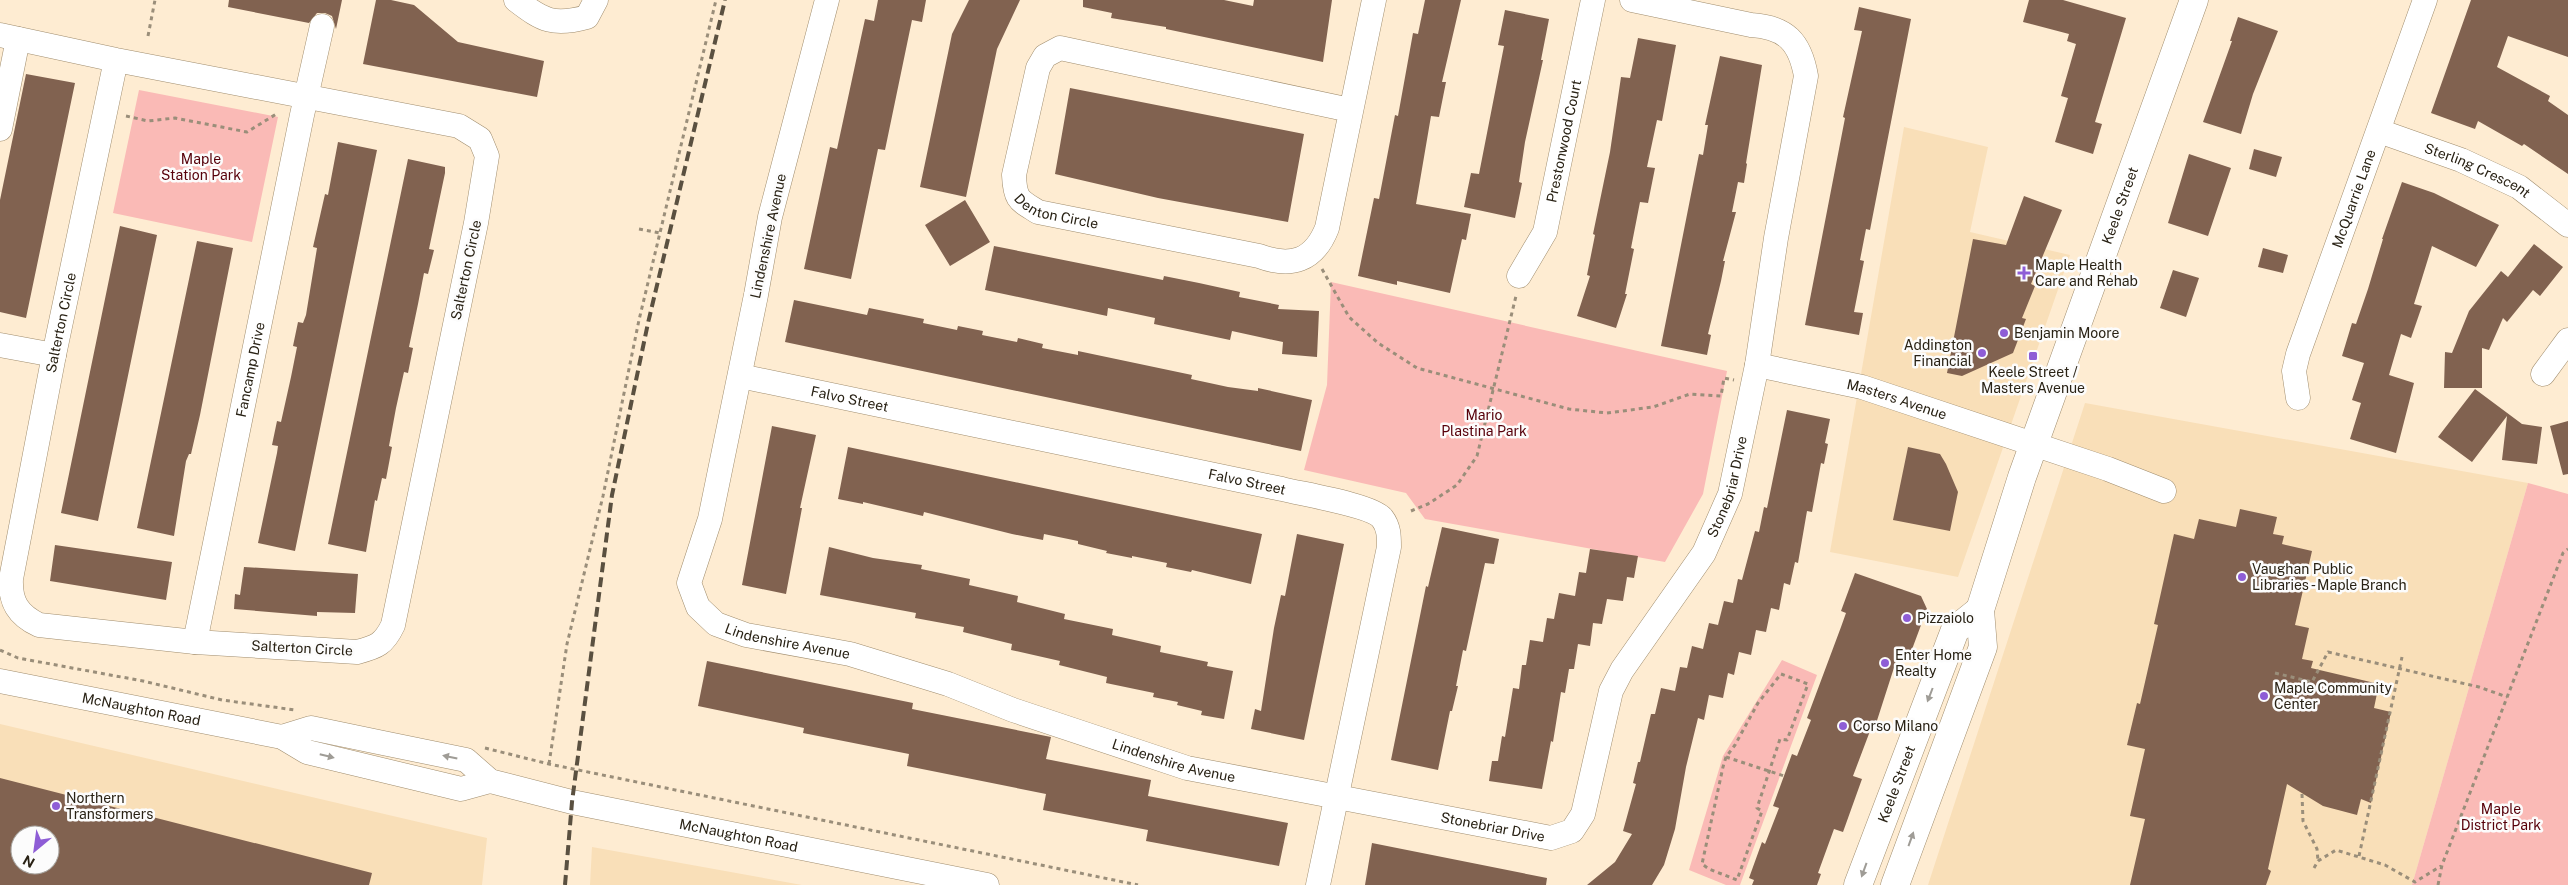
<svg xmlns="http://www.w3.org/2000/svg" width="2568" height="885" font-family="'Public Sans',sans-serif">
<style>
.built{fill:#f9dfb8;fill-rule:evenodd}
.green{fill:#fabab6}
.building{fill:#816250;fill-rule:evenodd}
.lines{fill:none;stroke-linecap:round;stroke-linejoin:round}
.minor-casing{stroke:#a08d6e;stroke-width:25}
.major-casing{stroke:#a08d6e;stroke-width:29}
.path{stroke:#9a8e7a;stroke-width:3;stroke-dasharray:4 4;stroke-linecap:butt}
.minor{stroke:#fff;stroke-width:24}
.major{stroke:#fff;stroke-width:28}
.rail{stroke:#5a5040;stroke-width:4;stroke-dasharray:10 5;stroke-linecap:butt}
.oneway{fill:#9f9c96}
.poi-dot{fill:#8e5dd6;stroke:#fcfcfc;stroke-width:2}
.labels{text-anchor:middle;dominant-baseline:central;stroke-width:5;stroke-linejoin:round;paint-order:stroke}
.street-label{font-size:14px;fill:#292215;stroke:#fcfcfc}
.park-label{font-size:14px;fill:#57000a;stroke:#fcfcfc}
.poi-label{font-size:14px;fill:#292215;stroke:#fcfcfc;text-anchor:start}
</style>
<rect width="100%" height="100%" fill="#feecd2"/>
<!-- built -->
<path class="built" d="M1904,127l84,20 -18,85 100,23 -112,322 -128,-25z
M2085,403l443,80 -116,402h-484z
M0,724l487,114 -5,47h-482zM20,835h30v30h-30z
M592,847l210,38h-212z"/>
<!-- green -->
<path class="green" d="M139,90l139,27 -26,125 -139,-29z
M1331,282l396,89 -24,123 -38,68 -240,-43 -19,-26 -102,-23 23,-85z
M2528,483l40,11v391h-156z
M1782,660l35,15 -77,210h-14l-37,-15 34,-114z"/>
<!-- building -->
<path class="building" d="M229,0h113l-6,29 -4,-13 -7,-3h-8l-8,10 -81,-16z
M376,0h15l23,5 44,37 86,19 -7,36 -174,-33z
M878,0h48l-4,22 -10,-2 -27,130 -7,-1 -27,130 -47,-10 26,-122 7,2 28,-130 9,2z
M969,0h51l-23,49 -31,148 -46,-10 32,-153z
M1083,0h141l29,6 1,-6h78l-9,62 -157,-33v-2l-55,-9 1,-5 -29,-6z
M1425,0h36l-19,82h4l-7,35 -8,-1 -15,88 55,10 -5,26 -4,-1 -12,54 -53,-12v4l-39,-9 16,-78 5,1 16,-84 3,1 15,-83 5,1z
M2029,0h34l63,18 -31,104 7,2 -9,30 -38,-12 13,-44 -7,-2 15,-52 -9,-3 2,-7 -46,-12z
M2471,0h97v57l-60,-21 -11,31 53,29 -2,5 20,14v59l-44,-30 -2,2 -44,-25 -3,8 -44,-16z
M1859,7l52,12 -41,211 -4,-1 -6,31 4,1 -10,51 9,1 -4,22 -54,-10 40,-207 -2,-1 19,-86 -8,-1z
M1505,10l44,9 -8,41h2l-18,82 -6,40 3,1 -7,35 -51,-11 7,-34 8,1 9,-46 16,-82 -6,-1z
M2238,17l40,14 -25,63 -12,40 -38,-12 29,-81h-2z
M1638,38l38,7 -14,76 -5,-1 -10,47 8,1 -7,35 -8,-1 -9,46 3,1 -9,45h2l-11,34 -39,-12 13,-40 -3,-1 8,-40 -2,-1 17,-82 11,-75 9,1z
M1720,56l42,9 -16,98 1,1 -3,19 -6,-1 -6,30h4l-13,49h2l-4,20 -13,53 3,1 -4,20 -46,-9 38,-192 4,1 5,-30h-3z
M26,74l49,9 -49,235 -26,-6v-112z
M1070,88l234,46 -16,88 -130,-24 -103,-24z
M338,142l39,8 -82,401 -37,-8 19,-90 1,-7 -6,-1 5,-24 4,1 10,-45 6,-30 -4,-1 5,-24 5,1 3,-8 11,-67 -4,-1 12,-53 3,1z
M2254,149l28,8 -6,20 -27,-8z
M2189,154l42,14 -23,68 -40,-13z
M408,159l37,8v6l-16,76 5,1 -6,24 -4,-1 -6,31 -9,43 4,1 -5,25 -4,-1 -8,36 -7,38 3,1 -6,32 -4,-1 -5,23 -2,-1 -9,52 -38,-8z
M2402,182l32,11 65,32 -23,42 -44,-21 -18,58 8,2 -11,32 -10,-4 -12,41 25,8 -18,70 -46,-14 11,-36 -9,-3 12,-37 -22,-7 10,-33 4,1 12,-35 15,-50h-1z
M2024,196l38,14 -31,74 4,2 -13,32 4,1 -13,34 -51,23 -15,-3 26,-134 33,6z
M965,200l25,42 -40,24 -25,-41z
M120,226l37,9 -59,286 -37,-8z
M197,241l36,7 -33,167 -9,39h-2l-3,7 -12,75 -37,-8z
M2534,244l29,23 -23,29 -7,-6 -26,32 -4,-4 -14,32 -7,-2v40h-38l1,-36 7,1 17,-42 32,-40 7,6z
M994,246l169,34 1,-4 35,7 41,9 -1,5 40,8 -1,4 41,2 -2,46 -35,-3 1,-12 -51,-11 -2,9 -76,-16 1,-6 -47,-10 -1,8 -122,-26z
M2263,248l25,7 -5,18 -25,-6z
M2173,270l26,8 -13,39 -26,-9z
M794,300l73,15 2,-7 55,11 -1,4 34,7 1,-4 25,5 -1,4 35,7 1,-4 25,6 -1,4 36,7v-4l114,24 -1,4 37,8 30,4v-3l54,12 -11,51 -516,-109z
M2475,389l47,35 20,3 -5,37 -35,-4 5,-44 -35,46 -34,-25z
M1787,410l43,9 -5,24 3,1 -4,20 -3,-1 -9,49 -5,-1 -9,52 -3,-1 -5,23 -6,-2 -5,27 -8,-2 -5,24 -10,-2 -5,25 -12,-3 -5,23 -6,-2 -5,25 -14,-3 -5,25 -6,-2 -12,49 -11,62 -11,36 -12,20h-65l28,-23 17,-28 -9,-3 13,-47 -3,-1 5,-21h2l11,-48h4l6,-26 14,3 5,-24 7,1 5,-22 11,3 6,-26 9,2 6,-24 9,2 5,-24 4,1 13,-49 4,1 5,-25 3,1z
M2568,421v53l-5,1 -13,-49z
M772,426l44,9 -16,73h2l-16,86 -44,-9z
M848,447l414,87 -11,50 -59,-14 -1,2 -25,-5 1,-4 -35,-7v2l-26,-5 1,-2 -29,-7v-3l-34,-7 -1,6 -31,-6 -88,-22 -1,4 -60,-14v2l-25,-5z
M1908,447l32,7 6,10 12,28 -8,39 -57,-11z
M2240,509l37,8 -4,17 11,2 -2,8 30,7 -17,74 14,3 -7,31 11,2 -2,7 68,16 -5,24 17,4 -20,91 -10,-4 -4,16 -34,-9 -36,-22 -19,85 3,2 -5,14h-136l15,-66 -15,-3 15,-67 -18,-4 10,-42 3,1 18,-79 -4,-1 20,-90 20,5 5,-20 37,8z
M1442,527l57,12 -5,25 -9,-1 -19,88 -3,-1 -7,36h2l-6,25h-2l-12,59 -47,-10 35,-174 2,1z
M1297,534l47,10 -40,196 -53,-11 4,-20 6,2 13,-83 7,-33 4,1z
M55,545l117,17 -6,38 -116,-19z
M829,547l44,11 49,7 -1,4 49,10 -1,6 49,11 -1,6 48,12 -1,5 49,10 -1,6 49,11 -1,6 48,10 -1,4 26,5 -9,48 -23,-4 1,-4 -25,-6 1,-3 -25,-5 1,-4 -48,-10 1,-6 -48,-12 1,-4 -49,-11 1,-6 -49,-12 1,-5 -49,-9 1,-5 -96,-18z
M1590,549l48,7 -4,22 -7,-1 -4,24 -16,-2 -5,25 -9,-1 -3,23 -12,-2 -4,25h-5l-4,24 -4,-1 -8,50 -2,-1 -9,48 -53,-8 3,-20h6l4,-25 3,1 8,-49 6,1 3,-24h4l4,-25 13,2 4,-24 7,1 5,-26 16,3 4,-24 7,1z
M244,567l114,7 -3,39 -38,-1v4l-83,-7 1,-15 5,1z
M1855,573l66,23 6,13 -16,43 -11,-3 -27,84 -3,-2 -17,45 9,3 -19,53 -9,-3 -16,44 3,1 -4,11h-65l2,-5 -5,-2 13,-36 3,2 14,-36 -6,-2 19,-52 5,2 14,-36 -4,-2 34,-91 5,-14 -5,-2z
M707,661l206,42 -1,6 139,28 -5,22 105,21 -3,16 140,27 -9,43 -133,-25 2,-11 -105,-20 3,-16 -139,-28 2,-12 -106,-21 1,-5 -106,-22z
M0,778l372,95 -3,12h-369zM20,835h30v30h-30z
M1372,843l175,35 -1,7h-181z"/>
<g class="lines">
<defs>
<g id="minor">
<path d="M516,0c27,21 38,26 71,17l9,-17"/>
<path id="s1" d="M827,0l-57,217 -14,78 -46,224 -21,64 9,24 18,17 30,11 104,19 98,30 65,26 174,58 364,70 21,-7 11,-17 28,-123 11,-21 82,-117 26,-59 27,-129 19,-127 30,-162c-6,-34 -20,-49 -55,-51l-119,-25"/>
<path id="s2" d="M0,35l116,25 343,66 21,13 7,17 -11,67 -83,402c-9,19 -16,22 -36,27l-162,-10 -156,-17c-21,-10 -29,-23 -28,-46l43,-224 62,-295"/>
<path id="s3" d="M1350,110l-290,-62 -15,8 -7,12 -24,107c1,25 5,25 24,37l221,44c32,12 55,5 68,-28l47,-228"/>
<path d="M0,129l18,-90"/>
<path id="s4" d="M2379,131l82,29 58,27 49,38"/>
<path id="s5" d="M1519,276l26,-44 48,-232"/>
<path d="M0,345l54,10"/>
<path id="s6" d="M1757,365l105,22 246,82 56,22"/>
<path d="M2543,374l25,-34"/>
<path id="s7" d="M740,376l542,113c19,5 89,16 100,29 7,9 7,18 7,29l-71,338"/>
<path id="s8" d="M2298,398l-4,-27 4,-17 127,-354"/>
<path id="s9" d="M195,642l107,-527 20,-89"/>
<path id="s10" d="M0,681l282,56 25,15 154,37 29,-8"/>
<path id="s11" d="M282,737l29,-9 72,15 83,17 24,21 82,21 415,83"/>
</g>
<g id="major">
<path id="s12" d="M1858,885l97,-255 25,-20"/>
<path id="s13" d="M1895,885l88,-238 -3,-37 42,-133 172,-477"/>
</g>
</defs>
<!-- minor casing -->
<use href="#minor" class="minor-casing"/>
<!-- major casing -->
<use href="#major" class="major-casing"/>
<!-- path -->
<path class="path" d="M148,36l7,-36
M126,116l22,5 27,-3 72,14 31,-19
M639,229l21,4
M1322,269l27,48 29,26 39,25 152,41 38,4 46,-6 37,-13 31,2 3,-18 10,2
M1411,511l17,-7 29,-19 20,-29 39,-160
M0,650l18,8 125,23 79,19 73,10
M2275,673l37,9 16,-30 151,35 28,10
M1781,674l27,10 -21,56 -7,-1 -23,69 5,3 -25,69 -28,-11 -7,-5 21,-97 3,-10 9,-12 23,-42z
M485,748l64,16 589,121
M1726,757l58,19
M549,764l18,-120 36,-148 36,-176 77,-320
M2302,794l1,27 14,28 1,12
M2359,856l43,-199
M2314,868l4,-7 18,-11 49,15 30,17 26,-16
M2438,885l4,-20 121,-312 5,-4"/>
<!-- minor -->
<use href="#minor" class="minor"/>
<!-- major -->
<use href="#major" class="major"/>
<!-- rail -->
<path class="rail" d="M565,885l7,-83 40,-307 36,-172 77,-323"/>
</g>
<!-- one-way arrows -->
<defs><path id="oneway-solid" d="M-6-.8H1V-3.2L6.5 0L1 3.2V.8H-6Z" transform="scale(1.25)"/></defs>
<g class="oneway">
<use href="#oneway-solid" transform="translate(1930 695) rotate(111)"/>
<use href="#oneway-solid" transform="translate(327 756) rotate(14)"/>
<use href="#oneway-solid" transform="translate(450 757) rotate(-168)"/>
<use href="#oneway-solid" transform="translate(1911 839) rotate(-70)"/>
<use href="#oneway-solid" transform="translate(1864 870) rotate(110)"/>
</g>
<!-- markers -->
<g class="poi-dot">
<path d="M2021.5 265.5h5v5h5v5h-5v5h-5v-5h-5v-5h5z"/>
<circle cx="2004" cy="333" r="5"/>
<circle cx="1982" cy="353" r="5"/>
<rect x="2028" y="351" width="10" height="10" rx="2.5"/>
<circle cx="2242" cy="577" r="5"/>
<circle cx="1907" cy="618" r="5"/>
<circle cx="1885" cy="663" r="5"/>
<circle cx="2264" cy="696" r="5"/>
<circle cx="1843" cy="726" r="5"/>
<circle cx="56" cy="806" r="5"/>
</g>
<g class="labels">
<!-- street labels -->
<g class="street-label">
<text stroke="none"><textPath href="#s5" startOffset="144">Prestonwood Court</textPath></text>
<text stroke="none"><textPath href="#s4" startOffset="106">Sterling Crescent</textPath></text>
<text stroke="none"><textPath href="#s8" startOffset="210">McQuarrie Lane</textPath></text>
<text stroke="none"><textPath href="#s13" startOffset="719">Keele Street</textPath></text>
<text stroke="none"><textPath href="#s3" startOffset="502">Denton Circle</textPath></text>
<text transform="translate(768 236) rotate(-78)">Lindenshire Avenue</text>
<text transform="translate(466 270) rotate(-78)">Salterton Circle</text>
<text stroke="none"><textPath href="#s2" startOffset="1675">Salterton Circle</textPath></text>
<text stroke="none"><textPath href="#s9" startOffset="278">Fancamp Drive</textPath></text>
<text stroke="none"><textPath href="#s7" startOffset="112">Falvo Street</textPath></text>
<text stroke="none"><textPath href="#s6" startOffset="144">Masters Avenue</textPath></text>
<text stroke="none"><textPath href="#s7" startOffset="518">Falvo Street</textPath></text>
<text stroke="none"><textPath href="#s1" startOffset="1920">Stonebriar Drive</textPath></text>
<text stroke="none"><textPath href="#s1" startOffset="724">Lindenshire Avenue</textPath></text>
<text transform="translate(302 648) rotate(3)">Salterton Circle</text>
<text stroke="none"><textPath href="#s10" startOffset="144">McNaughton Road</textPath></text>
<text stroke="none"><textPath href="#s1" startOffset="1129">Lindenshire Avenue</textPath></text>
<text stroke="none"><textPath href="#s12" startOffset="108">Keele Street</textPath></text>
<text stroke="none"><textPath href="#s1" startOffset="1455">Stonebriar Drive</textPath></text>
<text stroke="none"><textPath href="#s11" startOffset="475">McNaughton Road</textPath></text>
</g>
<!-- park labels -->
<g class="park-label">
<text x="201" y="159">Maple<tspan x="201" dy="16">Station Park</tspan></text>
<text x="1484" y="415">Mario<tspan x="1484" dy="16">Plastina Park</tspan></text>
<text x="2501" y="809">Maple<tspan x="2501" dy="16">District Park</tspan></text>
</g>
<!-- poi labels -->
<g class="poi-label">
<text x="2035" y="265">Maple Health<tspan x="2035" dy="16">Care and Rehab</tspan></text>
<text x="2014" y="333">Benjamin Moore</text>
<text x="1972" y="345" text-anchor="end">Addington<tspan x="1972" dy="16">Financial</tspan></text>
<text x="2033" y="372" text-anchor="middle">Keele Street /<tspan x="2033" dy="16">Masters Avenue</tspan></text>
<text x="2252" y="569">Vaughan Public<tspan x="2252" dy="16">Libraries - Maple Branch</tspan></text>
<text x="1917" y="618">Pizzaiolo</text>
<text x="1895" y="655">Enter Home<tspan x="1895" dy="16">Realty</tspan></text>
<text x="2274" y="688">Maple Community<tspan x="2274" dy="16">Center</tspan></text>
<text x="1853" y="726">Corso Milano</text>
<text x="66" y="798">Northern<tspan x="66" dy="16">Transformers</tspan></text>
</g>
</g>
<!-- north arrow -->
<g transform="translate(35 850) rotate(209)"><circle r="24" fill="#fcfcfc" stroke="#a8a5a0"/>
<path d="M0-4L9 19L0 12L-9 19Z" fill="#8e5dd6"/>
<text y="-8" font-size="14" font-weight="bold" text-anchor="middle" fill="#292215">N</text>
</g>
</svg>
